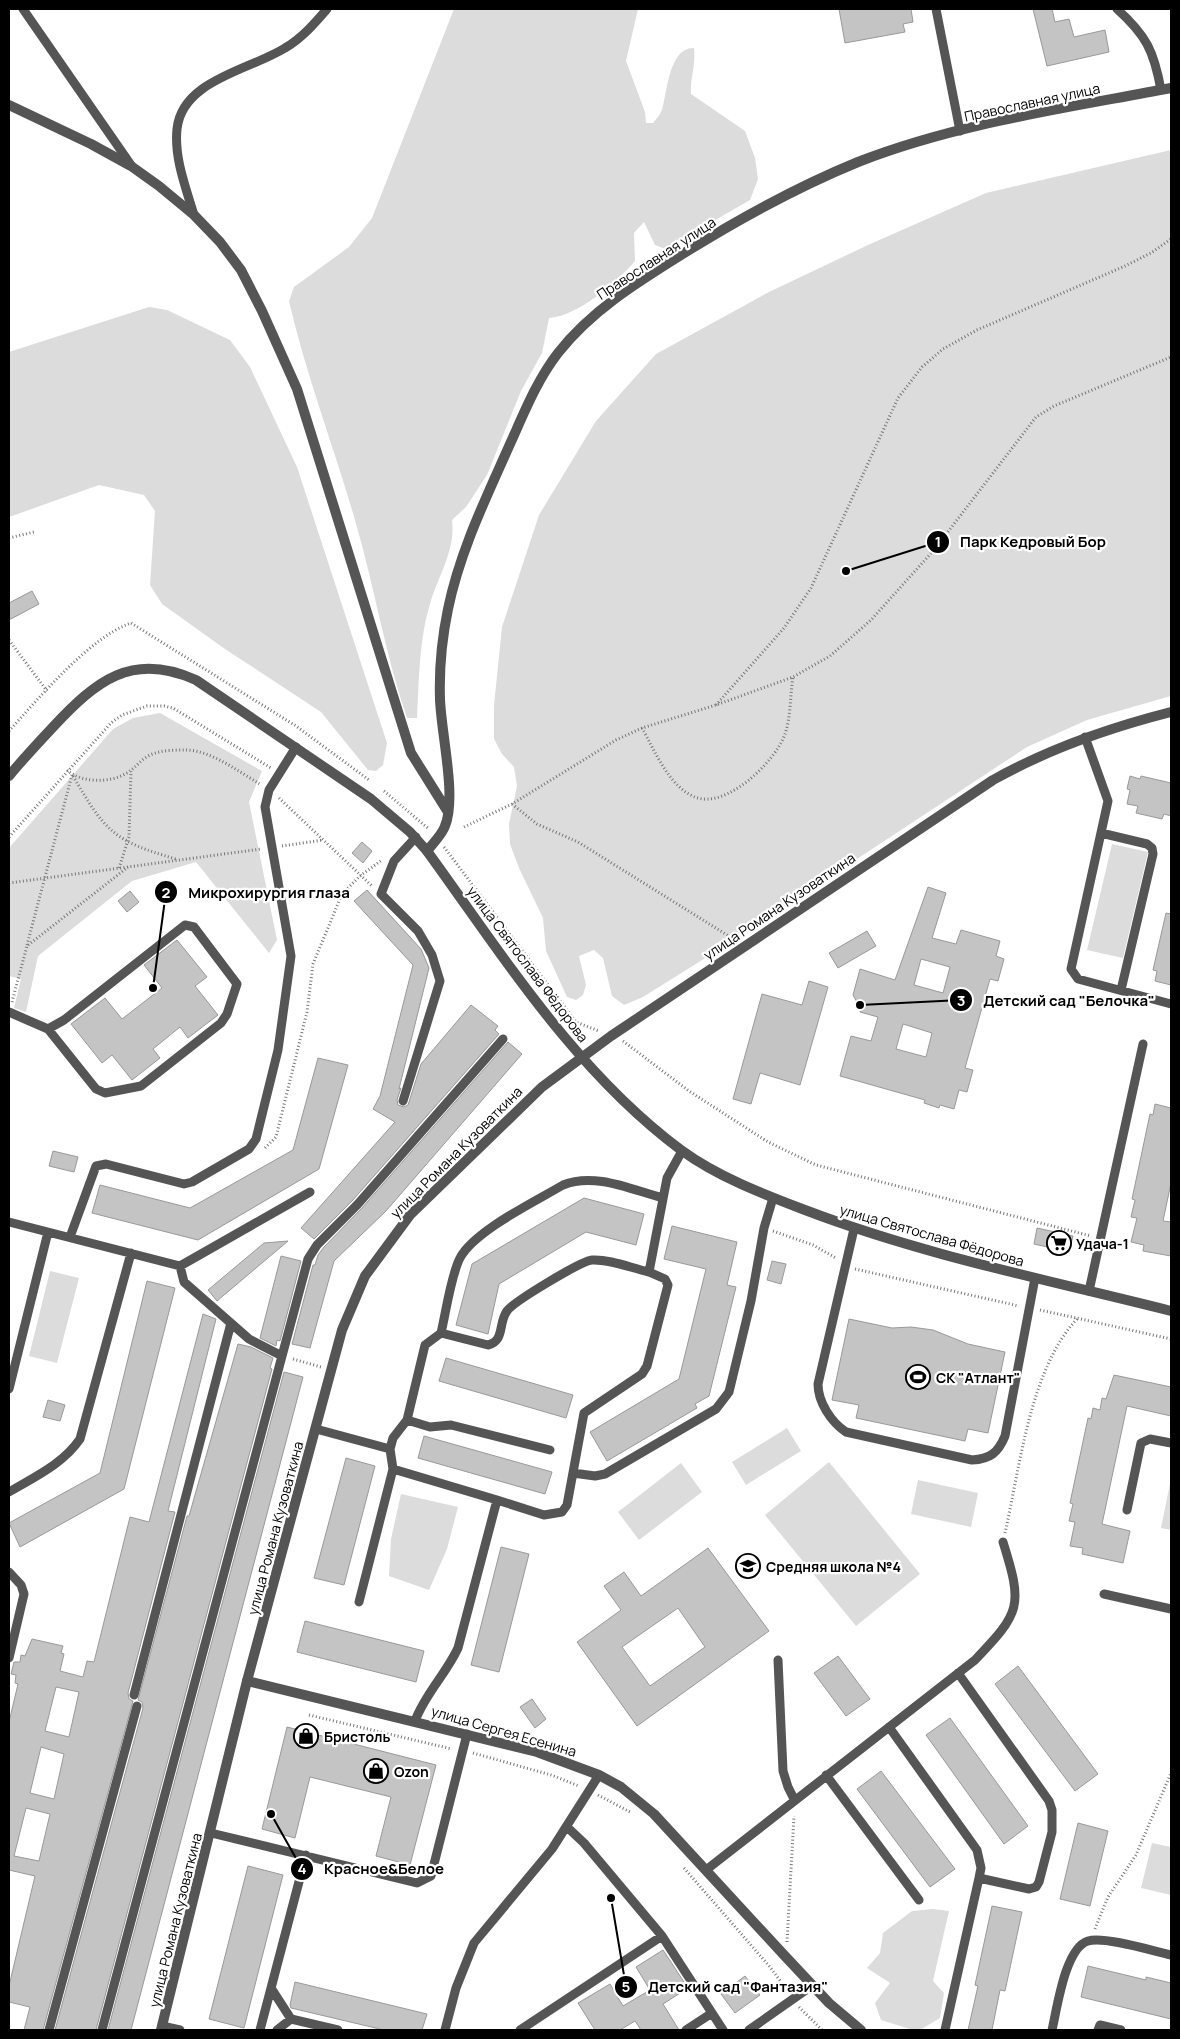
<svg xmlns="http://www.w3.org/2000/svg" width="1180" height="2039" font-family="Manrope,sans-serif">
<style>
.green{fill:#dcdcdc}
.building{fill:#c4c4c4;stroke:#999;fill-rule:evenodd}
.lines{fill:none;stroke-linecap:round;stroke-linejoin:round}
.path{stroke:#777;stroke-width:3;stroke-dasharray:1 2.5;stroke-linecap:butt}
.service{stroke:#555;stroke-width:9}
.minor{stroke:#555;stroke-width:10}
.tertiary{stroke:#555;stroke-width:10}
.labels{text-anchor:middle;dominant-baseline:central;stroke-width:4.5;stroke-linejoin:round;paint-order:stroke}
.street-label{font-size:14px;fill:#000;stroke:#fff}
.poi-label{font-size:14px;font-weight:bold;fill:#000;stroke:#fff;text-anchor:start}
.leader{fill:none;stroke:#000;stroke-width:2}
.callout-dot{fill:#000;stroke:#fff;stroke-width:2}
.mark-label{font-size:15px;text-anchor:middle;font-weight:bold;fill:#fff}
.callout-label{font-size:15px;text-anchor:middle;font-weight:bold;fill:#000;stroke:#fff;stroke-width:4.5;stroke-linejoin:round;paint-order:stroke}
</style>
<rect width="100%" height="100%" fill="#fff"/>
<!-- green -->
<path class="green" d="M454,9h184l-12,52 19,51 1,11h7c3,-4 7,-8 9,-13 5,-17 7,-63 32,-62 2,17 -4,30 -3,46l54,37 10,27 3,21 -8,21 -85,49 -10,-4 -11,-23 -10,11 1,28c-19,22 -57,55 -86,57l-7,35 -21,38 -34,84 -21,32 -14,13c4,30 -14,56 -22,84 -11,35 -11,78 -13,114h-10c-22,-64 -33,-133 -52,-198 -21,-73 -49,-145 -66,-219l5,-14 55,-40 23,-29z
M1171,150v546l-84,24 -60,27 -293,193 -91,57 -19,8 -12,-9 -9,-38 -9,-8 -15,6 7,29 -3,10 -7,5 -9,-3 -21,-46 -3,-33 -24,-50 -9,-24 -1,-20 8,-38 -3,-19 -12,-13 -8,-15v-34l8,-78 37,-112 57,-94 60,-67 113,-62 99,-47 118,-52z
M149,307l18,3 63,30 20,27 47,100 90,276 -4,22 -7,6 -8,-1 -47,-58 -96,-63 -63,-45 -12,-19 5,-74 -11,-16 -45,-10 -90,32v-165z
M160,713l102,58 -13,31 28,138 -8,13 -73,-91 -64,19 -94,75 -12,56 -12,-4 7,-29 -12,-3v-128l104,-119 20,-11z
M1112,844l36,8 -25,106 -36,-8z
M50,1271l29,7 -22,85 -28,-7z
M787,1428l14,23 -55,34 -14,-23z
M829,1462l91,112 -64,52 -91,-111z
M681,1463l21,29 -63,48 -21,-28z
M1171,1479v51l-10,-2z
M918,1480l60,13 -7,34 -60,-13z
M401,1494l57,13 -11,42 -18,41 -40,-14 2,-37z
M1152,1843l19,4v48l-30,-7z
M933,1909l16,2 -16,70 11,12 -4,25 -20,12h-7l-32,-10 -6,-17 15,-20 -23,-15 13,-15 3,-20 29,-22z"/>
<!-- building -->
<path class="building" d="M839,9h72l2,13 -10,2 2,8 -60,11z
M1033,9h19l3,13 14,-3 5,18 31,-7 4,22 -62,14z
M32,591l7,13 -30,16v-17z
M1130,776l10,3 1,-3 30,7v33l-7,-2 -2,5 -26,-6 2,-7 -11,-2 3,-14 -3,-1z
M362,842l10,9 -9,12 -11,-10z
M928,887l18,6 -14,45 24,6 5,-14 39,11 -4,15 8,3 -6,22 -8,-2 -25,89 8,2 -6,22 -8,-2 -5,19 -14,-4 -1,3 -15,-5 1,-3 -85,-24 11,-40 20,5 7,-24 -18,-5 2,-7 -4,-1 -5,-9 7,-26 35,11zM921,959l29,8 -7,26 -29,-8zM903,1024l29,9 -6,24 -30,-8z
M367,890l54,59 8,19 -30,121 2,-1 -4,12 1,5 6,2 4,-2 13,-41 50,-59 27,21 -3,4 4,4 -147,167 -38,38 -13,-11 94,-106 -22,-13 7,-13 33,-131 -59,-64z
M130,891l9,11 -12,10 -9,-11z
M1166,913l5,1v71l-16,-4 2,-10 -4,-1z
M867,931l9,15 -38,22 -9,-15z
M177,940l30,37 -12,9 23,29 -30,23 -8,-11 -27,22 7,9 -28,22 -20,-25 -10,8 -31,-39 34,-26 17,21 40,-31 -18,-23z
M809,981l19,6 -28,98 -40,-12 -9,31 -18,-5 29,-105 40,11z
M508,1042l14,12 -136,157 -52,50 -24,87 -18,-4 21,-79h2l3,-10 6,-8 37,-38z
M318,1058l30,7 -29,104 -121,71 -106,-27 8,-28 90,23 103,-58z
M1155,1104l16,4v75l-8,38 8,1v34l-28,-5 1,-6 -13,-3 6,-24 -6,-1 4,-17 -3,-1 18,-85 3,1z
M53,1151l25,6 -4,15 -25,-6z
M584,1198l60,16 -8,31 -50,-13 -87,52 -11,50 -32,-9 16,-61z
M672,1226l65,16 -10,43 9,2 -27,109 -14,8 2,4 -90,53 -17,-29 89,-53 27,-110 -42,-10z
M1037,1228l36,8 -4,16 -35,-8z
M288,1241l-71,60 -9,-11 56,-47z
M281,1256l20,5 -21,80 -3,-1 -1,6 -16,-8z
M772,1261l14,3 -5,20 -14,-4z
M147,1281l28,7 -51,201 -104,58 -11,-24 91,-50z
M203,1314l13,5 -48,192 7,1 -47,181 1,6 4,2 -90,329h-19l6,-23 -21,-5v-16l26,-110 -26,-6v-148l9,-38 -3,-1 1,-8 -5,-1 3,-12h6l1,-7 4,1 7,-17 31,7 -2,7 3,1 -4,17 23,6 4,-16 7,1 36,-145 19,5zM56,1687l23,5 -10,45 -24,-6zM41,1747l23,7 -10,45 -24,-6zM26,1808l24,6 -11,47 -25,-5z
M849,1319l43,9 19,-1 22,3 35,14 37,8 -17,81 -20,-4 -3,12 -109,-23 3,-13 -27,-5z
M238,1344l13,3 22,11 -3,10 2,1 -176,661h-41l88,-322 -1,-6 -4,-2 49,-184h2z
M446,1358l127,37 -7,23 -127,-37z
M284,1372l19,5 -172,653h-23z
M1114,1375l57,12v29l-44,-10 -25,118 28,7 -7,32 -41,-9 1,-6 -13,-2 5,-24 -6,-1 4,-17 -3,-1 18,-85 3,1 2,-11 7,2 2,-12 4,1z
M48,1400l17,5 -5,16 -17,-4z
M424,1436l128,36 -7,22 -127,-36z
M346,1458l29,8 -31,119 -30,-7z
M501,1547l28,7 -30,118 -28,-7z
M708,1548l61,83 -132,95 -60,-84 44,-32 -17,-24 20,-14 17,24zM678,1608l27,39 -55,39 -28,-39z
M305,1621l119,30 -8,31 -119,-30z
M838,1656l32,43 -24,17 -32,-43z
M1018,1666l80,108 -23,17 -80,-107z
M532,1699l14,20 -11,9 -15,-21z
M950,1718l78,108 -24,18 -78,-109z
M287,1727l149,38 -26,100 -34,-9 15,-59 -81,-20 -15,61 -33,-9z
M881,1771l74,98 -25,18 -73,-98z
M1078,1823l30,8 -18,75 -30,-7z
M248,1866l35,9 -39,153 -35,-9z
M992,1906l30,6 -17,79 -5,-1 -8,40h-24l10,-44 -3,-1z
M663,1950l25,38 -25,16 16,26h-38l-6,-9 -15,9h-25l-17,-27 32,-19 13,22 27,-16 -14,-23z
M1088,1966l58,14v-3l25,6v36l-90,-22z
M745,1976l15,19 -25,18 -14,-19z
M295,1982l132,32 -5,16h-38l-93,-22 -1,-3z"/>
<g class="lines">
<!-- path -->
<path class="path" d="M9,538l25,-6
M9,640l38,51
M716,705l68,-77 27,-40 87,-190 24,-31 21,-18 34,-19 148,-64 26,-13 20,-14
M642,728c13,23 27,59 53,69 31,13 81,-36 90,-63 6,-17 5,-39 8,-57
M9,731c30,-33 81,-94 122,-108l165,103 73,54
M67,770c14,13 42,13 58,4 10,-5 15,-14 25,-19 11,-5 25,-5 37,-5 25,1 52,22 73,34
M73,776c32,55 40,65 103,83
M384,791l45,38
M279,798l94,89
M512,804l25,20 41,18 157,98
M464,827l48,-23 104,-64 26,-12 74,-23 77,-28 37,-21 41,-36 63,-70 102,-133 18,-11 117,-49
M9,837l102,-114 11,-8 25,-9h17l9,2 98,60
M282,846l41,-6
M444,847l132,175 23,9
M119,868l10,-31 2,-66
M9,883l252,-34
M27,945l45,-170
M12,1002l15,-56 101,-79
M623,1041l66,50 79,51 48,23 275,71
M265,1148l11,-11 31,-125 6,-48 29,-70 18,-18 22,-16
M773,1231l40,14 23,13
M855,1269l164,37
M1040,1310l131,29
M293,1359l28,8
M1005,1533c15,-66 25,-164 72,-214
M309,1715l143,34
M473,1753l78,22 28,11
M598,1795l32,17
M684,1868l86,99 17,23
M1095,1929l13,-32 28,-42 35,-82
M787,1942l7,-126
M799,2007l23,23"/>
<!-- service -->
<path class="service" d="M23,9l108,156
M936,9l24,122
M1117,9c29,26 37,42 44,81
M194,215c-8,-27 -20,-57 -17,-86 5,-49 73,-59 108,-81 17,-10 29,-24 42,-39
M1085,737l23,64 -37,168 7,10 93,25
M1101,833l46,11 5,4 1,6 -32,136
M9,1012l39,17 48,60 9,4 36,-7 80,-63 6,-9 10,-30 -43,-57 -9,-2 -121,95 -16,9
M403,1101l37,-120 -8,-26 -14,-24 -37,-37 13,-33 22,-24
M9,1222l171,44 130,-74
M854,1229l-36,155c0,18 13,38 28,48l126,28c18,-1 26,-7 33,-24l30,-158
M70,1237l26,-71 10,-2 78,20 8,-2 57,-33 7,-10 22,-89 13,-94 -26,-149 4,-17 27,-43
M649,1272c-18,-4 -39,-13 -57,-12 -11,1 -79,42 -85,51 -9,12 -2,30 -19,34l-47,-12c5,-21 10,-58 19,-75 14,-27 76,-57 103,-73 32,-13 69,5 100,13
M1089,1291l54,-247
M282,1356l26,-97 9,-14 40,-40 146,-166
M9,1389l39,-157
M407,1420l23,7 21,-2 99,25
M316,1429l74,20 3,20 104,31 -39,148c-12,26 -33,46 -43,73
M390,1449l3,-11 14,-18 18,-75 16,-12
M573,1473l22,3 10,-2 111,-65 13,-17 22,-91 13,-73 9,-30
M9,1492c25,-15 54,-28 71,-53l51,-186
M497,1500l47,15 18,-3 5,-7 17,-92 58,-39 5,-8 21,-81 -3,-6 -16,-7 18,-94 15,-27
M1127,1510l14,-67 9,-4 21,4
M9,1572l12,13 3,9 -15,64
M1104,1594l67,15
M359,1602l34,-133
M778,1660l5,111 5,16 6,12
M134,1695l97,-372
M889,1727l88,123 4,18 -2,10
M826,1775l93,125
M567,1827l17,16 78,93 61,94
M211,1833l206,50 14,-7 36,-142
M706,1870l269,-210c46,-48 48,-54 28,-118
M271,1988l20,31
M162,2026l18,4
M49,2030l88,-324
M102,2030l180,-674 -33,-17 -65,-57 -4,-16
M260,2030l46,-175
M277,2030l14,-11 47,11
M445,2030l11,-42 18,-45 78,-94 47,-74
M520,2030l142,-94
M686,2030l26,-17
M749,2030l64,-45
M945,2030l34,-152 50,11 7,-2 3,-5 13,-50v-22l-3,-9 -91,-128
M1052,2030c5,-21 13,-82 36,-89 16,-5 65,10 83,14
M1098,2030l2,-5 21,5"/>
<!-- minor -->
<path class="minor" d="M9,105l82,39 40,22 28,20 35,29 26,27 21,28 21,41 35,78 114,364 37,59
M427,851c6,-8 15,-16 18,-25 12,-29 -4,-93 -5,-127 -1,-30 2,-61 8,-90 12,-58 38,-111 62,-165 14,-31 27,-64 48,-91 33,-42 78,-70 123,-98 56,-35 116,-68 177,-93 100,-39 209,-54 313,-74
M247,1681l290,71 62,23 22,12 33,27 130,141 45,48 32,27"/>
<!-- tertiary -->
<path class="tertiary" d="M9,776c14,-17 29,-33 44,-49 43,-46 79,-76 143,-47l175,119 39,33 17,19c77,106 148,220 254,299 37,27 82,44 124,60 118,45 243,70 366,101
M161,2030l86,-349 95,-351 23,-54 45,-61 132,-128 69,-51 382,-256c57,-32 115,-52 178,-68"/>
</g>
<!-- icons -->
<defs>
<symbol id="supermarket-ring" viewBox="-11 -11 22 22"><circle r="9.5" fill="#fff" stroke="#000" stroke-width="1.5"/><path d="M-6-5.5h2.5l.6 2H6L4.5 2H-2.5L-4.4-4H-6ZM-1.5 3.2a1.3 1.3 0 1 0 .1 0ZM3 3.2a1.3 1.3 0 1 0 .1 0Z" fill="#000"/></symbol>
<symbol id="stadium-ring" viewBox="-11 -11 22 22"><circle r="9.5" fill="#fff" stroke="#000" stroke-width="1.5"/><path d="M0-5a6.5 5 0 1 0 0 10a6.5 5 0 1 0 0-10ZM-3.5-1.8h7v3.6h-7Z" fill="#000"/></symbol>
<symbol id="school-ring" viewBox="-11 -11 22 22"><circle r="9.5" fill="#fff" stroke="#000" stroke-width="1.5"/><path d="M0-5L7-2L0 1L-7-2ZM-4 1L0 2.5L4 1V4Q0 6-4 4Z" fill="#000"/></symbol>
<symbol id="shop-ring" viewBox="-11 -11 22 22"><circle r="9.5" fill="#fff" stroke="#000" stroke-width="1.5"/><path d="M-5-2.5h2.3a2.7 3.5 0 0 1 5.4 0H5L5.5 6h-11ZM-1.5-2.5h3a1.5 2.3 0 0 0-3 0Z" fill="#000"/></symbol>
</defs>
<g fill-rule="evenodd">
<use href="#supermarket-ring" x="1045" y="1229" width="28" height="28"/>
<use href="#stadium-ring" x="904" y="1363" width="28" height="28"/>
<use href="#school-ring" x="734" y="1552" width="28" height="28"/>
<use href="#shop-ring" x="292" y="1722" width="28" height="28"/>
<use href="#shop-ring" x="362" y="1757" width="28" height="28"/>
</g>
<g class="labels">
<!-- street labels -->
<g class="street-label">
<text transform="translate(1032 102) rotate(-12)">Православная улица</text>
<text transform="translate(656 258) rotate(-33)">Православная улица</text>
<text transform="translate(779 906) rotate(-34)">улица Романа Кузоваткина</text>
<text transform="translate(528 964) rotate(53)">улица Святослава Фёдорова</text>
<text transform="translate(456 1152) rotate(-45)">улица Романа Кузоваткина</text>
<text transform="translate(932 1235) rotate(16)">улица Святослава Фёдорова</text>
<text transform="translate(275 1528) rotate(-75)">улица Романа Кузоваткина</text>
<text transform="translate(504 1731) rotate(16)">улица Сергея Есенина</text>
<text transform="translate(175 1920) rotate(-76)">улица Романа Кузоваткина</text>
</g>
<!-- poi labels -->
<g class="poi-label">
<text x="1076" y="1243">Удача-1</text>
<text x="936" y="1377">СК "Атлант"</text>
<text x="766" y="1566">Средняя школа №4</text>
<text x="324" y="1736">Бристоль</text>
<text x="394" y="1771">Ozon</text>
</g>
</g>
<!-- callouts -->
<path class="leader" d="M846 571L938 542M153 988L166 892M860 1005L961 1000M271 1814L302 1869M611 1898L626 1987"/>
<g class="callout-dot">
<circle cx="846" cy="571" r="5"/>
<circle cx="153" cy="988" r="5"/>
<circle cx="860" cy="1005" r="5"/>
<circle cx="271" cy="1814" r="5"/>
<circle cx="611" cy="1898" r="5"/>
<circle cx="938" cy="542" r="12"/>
<circle cx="166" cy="892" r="12"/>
<circle cx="961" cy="1000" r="12"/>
<circle cx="302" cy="1869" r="12"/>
<circle cx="626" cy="1987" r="12"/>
</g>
<g class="mark-label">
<text x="938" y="547">1</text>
<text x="166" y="898">2</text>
<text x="961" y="1006">3</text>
<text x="302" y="1874">4</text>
<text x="626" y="1992">5</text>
</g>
<g class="callout-label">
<text x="1033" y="547">Парк Кедровый Бор</text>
<text x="269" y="898">Микрохирургия глаза</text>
<text x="1069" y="1006">Детский сад "Белочка"</text>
<text x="384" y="1874">Красное&amp;Белое</text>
<text x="738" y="1992">Детский сад "Фантазия"</text>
</g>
<!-- border -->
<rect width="1180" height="2039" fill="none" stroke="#000000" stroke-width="20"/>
</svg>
